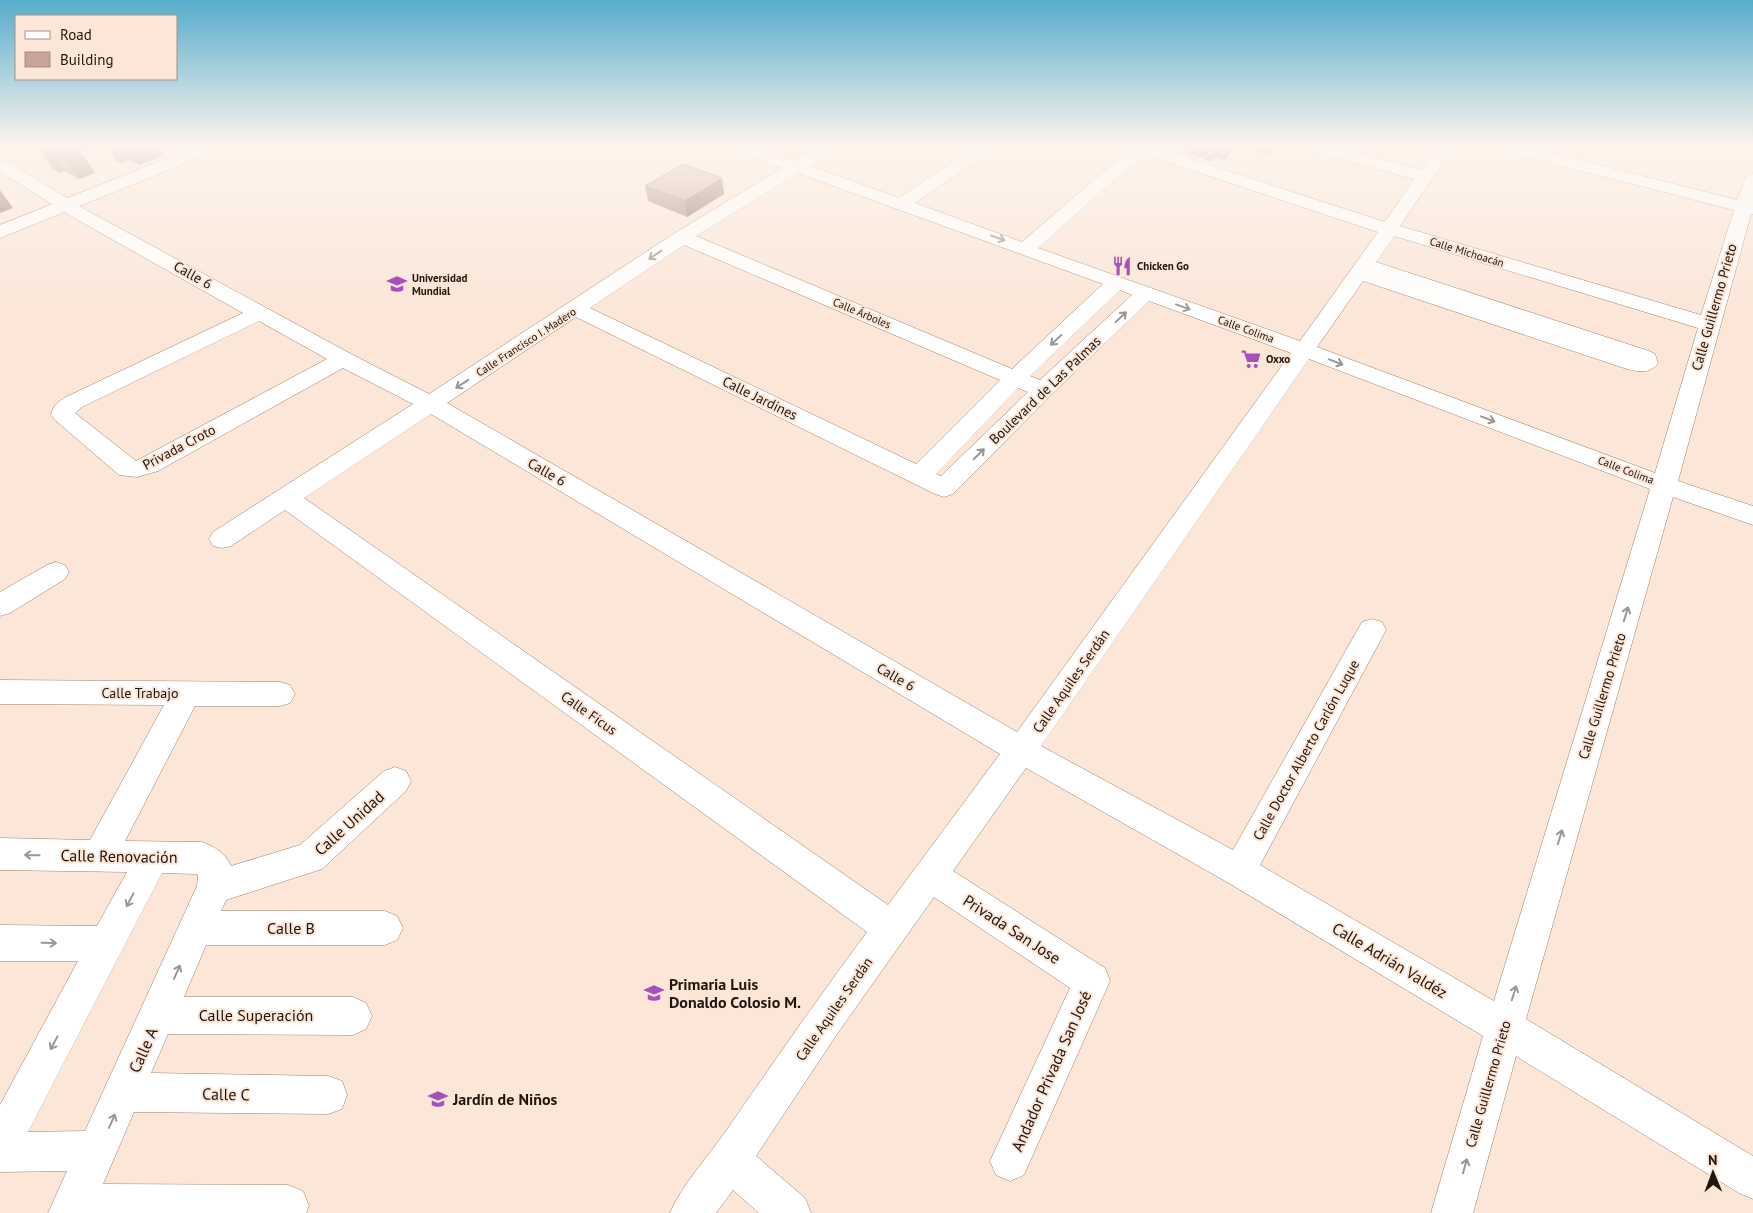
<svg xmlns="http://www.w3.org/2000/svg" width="1753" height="1213" font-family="'PT Sans',sans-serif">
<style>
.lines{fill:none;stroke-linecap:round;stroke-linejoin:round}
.minor-casing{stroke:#9f806b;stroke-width:1}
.major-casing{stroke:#9f806b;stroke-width:1}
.minor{fill:#fff;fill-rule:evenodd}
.major{fill:#fff;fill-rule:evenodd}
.wall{fill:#ad8c82}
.shaded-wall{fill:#8d726a}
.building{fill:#c9a397;stroke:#8d726a}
.oneway{stroke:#9b9692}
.labels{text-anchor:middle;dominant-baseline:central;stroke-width:4;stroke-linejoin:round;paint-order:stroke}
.far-street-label{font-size:11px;fill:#21150d;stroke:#fbe6d8}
.far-poi-label{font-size:11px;font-weight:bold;fill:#21150d;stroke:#fbe6d8;text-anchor:start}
.street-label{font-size:14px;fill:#21150d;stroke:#fbe6d8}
.near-street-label{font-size:16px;fill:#21150d;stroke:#fbe6d8}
.near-poi-label{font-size:16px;font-weight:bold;fill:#21150d;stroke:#fbe6d8;text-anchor:start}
</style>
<rect width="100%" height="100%" fill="#fbe6d8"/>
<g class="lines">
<defs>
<path id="minor" d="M730,146h23l41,15 25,-15h19l-2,4 -26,16 89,32 77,-52h18l-2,4 -77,53 107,39 111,-96h18l234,76 29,-43 -106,-29 -2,-4h25l90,24 17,-24h16l-54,80 301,89 33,-105 -233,-60 -2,-4h26l212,54 10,-25 6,-1v40h-2l-73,267 75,25v19l-80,-28 -147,522 227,137v43l-14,-6 -223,-137 -43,157h-42l52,-177 -256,-154 -201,-114 -73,103 152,97 5,13 -86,194 -14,6 -14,-6 -6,-14 80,-173 -136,-91 -97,137 -81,122 49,42 6,15h-52l-26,-23 -17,23h-46c13,-30 37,-55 56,-82 46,-67 93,-134 141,-199l-582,-422 -54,36 -9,2 -9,-2 -4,-7 4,-7 200,-128 -70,-36 -185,103 -21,6 -18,-2 -64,-55 -4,-5c2,-10 7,-13 15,-18l177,-84 -167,-94 -76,-47v-12l6,1 82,50 263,143 78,40 246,-161 107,-65 -50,-18zM1143,154l235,78 -78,109 -262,-93zM798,173l305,111 -91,85 -316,-133zM1394,236l304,92 -43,145 -338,-126 46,-66 264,88c12,3 23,5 31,-6l-3,-9 -6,-3 -273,-89zM684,245l316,135 -84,84 -326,-156zM1120,290l12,5 -92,85 -10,-4zM1149,301l142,52 -274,379 -570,-329 129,-86 359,177 9,3 9,-3 98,-99zM259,321l68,38 -191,102 -61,-48 7,-6zM1309,359l341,130 -156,512 -234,-136 126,-235 -4,-8 -10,-3 -10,3 -129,228 -192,-104zM1018,388l10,4 -87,84 -5,-2zM431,414l569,340 -112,151 -584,-407z
M56,562l9,3 4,7 -4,7 -55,34 -10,3v-24l47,-27z
M0,680l280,2 10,3 5,9 -5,9 -10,3h-85l-70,135 77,1c13,5 23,11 29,24l69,-21 84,-74 11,-4 11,4 5,10 -5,10 -84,78 -96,31 -5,11h164l12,5 6,12 -6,12 -12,5h-179l-22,52h169l13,6 6,13 -6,13 -13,6 -185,-1 -17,39 177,3 14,5 5,14 -5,14 -14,5 -194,-2 -31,72 185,1 15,6 6,15 -3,7h-258l19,-42 -67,1v-67l78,-144h-78v-36l97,1 30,-54 -127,-2v-32l90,2 74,-135 -164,-1zM162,873l34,1 2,1 -1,11 -112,245 -57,1z"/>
<path id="major" d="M198,146h22l-2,4 -218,88v-13z"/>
</defs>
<!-- minor casing -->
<use href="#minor" class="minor-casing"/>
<!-- major casing -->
<use href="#major" class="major-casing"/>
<!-- minor -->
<use href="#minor" class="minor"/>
<!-- major -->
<use href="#major" class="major"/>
</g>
<!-- wall -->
<path class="wall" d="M34,146h60l-14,5 15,22 -16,6 -15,-8 -5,2 -6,-3 -10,-15z
M107,146h52l5,9 -25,10 -10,-5 -7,3 -6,-2z
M756,146h15l-6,3z
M1173,146h19l-3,3 -8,-2 -4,4 -5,-2z
M1193,146h21l-1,2 16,6 -5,6 -8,-3 -5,4 -6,-1 1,-6 3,-2 -7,6 -14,-4 1,-5z
M1237,146h13l-3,3z
M1256,146h22l-9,9 -14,-4z
M722,178l2,16 -37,23 -39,-16 -3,-15z"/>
<!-- shaded-wall -->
<path class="shaded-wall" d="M40,146h6l18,25 -5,2z
M63,146h31l-14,5 15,22 -16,6 -20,-29z
M111,146h9l9,14 -7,3z
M128,146h31l5,9 -25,10z
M765,146h6l-6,3z
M1179,146h3l-5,5z
M1211,146h3v1l-12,11 2,-5z
M1275,146h3l-9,9 2,-5z
M1230,149l-1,5 -5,6 1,-5z
M1217,152l-1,5 -5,4 2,-5z
M722,178l2,16 -37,23 -2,-16z
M0,190l13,18 -13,5z"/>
<!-- building -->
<path class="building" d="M51,146h20l-12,4z
M1193,146h18l-7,7 -15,-4z
M1225,146l5,3 -5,6 -8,-3 -4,4 -7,-2 7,-7 9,3z
M1257,146h18l-4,4z
M683,164l39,14 -37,23 -40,-15z"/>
<!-- one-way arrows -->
<defs><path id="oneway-shaft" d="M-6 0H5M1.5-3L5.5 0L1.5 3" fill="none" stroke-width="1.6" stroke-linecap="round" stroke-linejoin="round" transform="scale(1.25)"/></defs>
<g class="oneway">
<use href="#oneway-shaft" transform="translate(998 238) rotate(19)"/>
<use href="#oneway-shaft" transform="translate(655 255) rotate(146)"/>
<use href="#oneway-shaft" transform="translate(1183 307) rotate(20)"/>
<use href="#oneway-shaft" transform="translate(1121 317) rotate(-43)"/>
<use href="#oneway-shaft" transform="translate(1056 340) rotate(137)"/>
<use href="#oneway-shaft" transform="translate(1336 362) rotate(21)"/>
<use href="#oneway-shaft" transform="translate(462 384) rotate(147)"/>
<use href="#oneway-shaft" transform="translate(1488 419) rotate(21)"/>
<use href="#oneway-shaft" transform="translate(979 454) rotate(-45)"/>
<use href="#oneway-shaft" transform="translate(1626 614) rotate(-73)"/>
<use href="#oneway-shaft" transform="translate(1560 837) rotate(-73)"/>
<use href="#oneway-shaft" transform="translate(32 855) rotate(-179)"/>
<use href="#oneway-shaft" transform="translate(130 900) rotate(118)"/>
<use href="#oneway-shaft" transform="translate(49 943) rotate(1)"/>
<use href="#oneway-shaft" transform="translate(177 972) rotate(-66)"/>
<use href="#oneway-shaft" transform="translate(1514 993) rotate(-73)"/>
<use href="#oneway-shaft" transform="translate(54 1043) rotate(118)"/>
<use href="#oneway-shaft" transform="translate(112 1121) rotate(-66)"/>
<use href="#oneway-shaft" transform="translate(1465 1166) rotate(-74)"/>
</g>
<!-- sky -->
<linearGradient id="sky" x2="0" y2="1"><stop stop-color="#57accc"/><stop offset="0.46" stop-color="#fdf4ed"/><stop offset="1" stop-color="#fdf4ed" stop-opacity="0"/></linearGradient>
<rect width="1753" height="315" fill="url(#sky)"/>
<!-- icons -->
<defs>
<symbol id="restaurant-bare" viewBox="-9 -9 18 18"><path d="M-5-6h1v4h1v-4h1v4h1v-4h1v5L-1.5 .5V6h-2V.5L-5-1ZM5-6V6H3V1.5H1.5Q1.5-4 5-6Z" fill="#a550bd" stroke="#fbe6d8" stroke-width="2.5" paint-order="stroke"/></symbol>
<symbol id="university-bare" viewBox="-9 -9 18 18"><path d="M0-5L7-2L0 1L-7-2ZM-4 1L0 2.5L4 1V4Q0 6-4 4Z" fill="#a550bd" stroke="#fbe6d8" stroke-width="2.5" paint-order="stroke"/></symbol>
<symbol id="supermarket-bare" viewBox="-9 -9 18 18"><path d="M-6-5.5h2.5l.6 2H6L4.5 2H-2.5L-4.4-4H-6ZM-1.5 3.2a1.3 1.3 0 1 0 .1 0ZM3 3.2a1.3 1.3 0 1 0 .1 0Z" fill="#a550bd" stroke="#fbe6d8" stroke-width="2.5" paint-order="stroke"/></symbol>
<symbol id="school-bare" viewBox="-9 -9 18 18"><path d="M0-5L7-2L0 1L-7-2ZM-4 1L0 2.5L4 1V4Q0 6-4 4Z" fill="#a550bd" stroke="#fbe6d8" stroke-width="2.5" paint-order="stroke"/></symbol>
</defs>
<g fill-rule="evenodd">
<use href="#restaurant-bare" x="1108" y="252" width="28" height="28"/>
<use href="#university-bare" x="383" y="270" width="28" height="28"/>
<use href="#supermarket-bare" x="1237" y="345" width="28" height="28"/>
<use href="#school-bare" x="640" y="979" width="28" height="28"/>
<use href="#school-bare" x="424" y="1085" width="28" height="28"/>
</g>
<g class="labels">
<!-- far-street labels -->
<g class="far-street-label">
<text transform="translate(1467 252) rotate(17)">Calle Michoacán</text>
<text transform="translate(862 313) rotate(23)">Calle Árboles</text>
<text transform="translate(1246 329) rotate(20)">Calle Colima</text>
<text transform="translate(526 342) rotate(-33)">Calle Francisco I. Madero</text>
<text transform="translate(1626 470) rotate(21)">Calle Colima</text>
</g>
<!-- far-poi labels -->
<g class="far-poi-label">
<text x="1137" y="266">Chicken Go</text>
<text x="412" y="278">Universidad<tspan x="412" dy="13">Mundial</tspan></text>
<text x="1266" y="359">Oxxo</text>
</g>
<!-- street labels -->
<g class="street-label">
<text transform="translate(193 275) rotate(29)">Calle 6</text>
<text transform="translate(1714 307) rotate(-74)">Calle Guillermo Prieto</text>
<text transform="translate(1045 390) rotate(-44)">Boulevard de Las Palmas</text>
<text transform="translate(760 398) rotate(26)">Calle Jardines</text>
<text transform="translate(179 447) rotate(-28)">Privada Croto</text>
<text transform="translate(547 472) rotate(30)">Calle 6</text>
<text transform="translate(896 677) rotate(30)">Calle 6</text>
<text transform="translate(1071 681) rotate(-55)">Calle Aquiles Serdán</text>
<text x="140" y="693">Calle Trabajo</text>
<text transform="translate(1602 696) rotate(-73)">Calle Guillermo Prieto</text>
<text transform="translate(589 713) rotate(35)">Calle Ficus</text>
<text transform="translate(1306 750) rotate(-61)">Calle Doctor Alberto Carlón Luque</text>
<text transform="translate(834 1009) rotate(-55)">Calle Aquiles Serdán</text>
<text transform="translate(1488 1084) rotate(-74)">Calle Guillermo Prieto</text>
</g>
<!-- near-street labels -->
<g class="near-street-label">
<text transform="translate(349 823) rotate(-42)">Calle Unidad</text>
<text transform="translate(119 856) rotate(1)">Calle Renovación</text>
<text x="291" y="928">Calle B</text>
<text transform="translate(1012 929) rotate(33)">Privada San Jose</text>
<text transform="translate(1390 960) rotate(31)">Calle Adrián Valdéz</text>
<text x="256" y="1015">Calle Superación</text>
<text transform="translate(143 1050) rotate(-66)">Calle A</text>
<text transform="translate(1051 1071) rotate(-66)">Andador Privada San José</text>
<text transform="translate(226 1094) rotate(1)">Calle C</text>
</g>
<!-- near-poi labels -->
<g class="near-poi-label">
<text x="669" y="984">Primaria Luis<tspan x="669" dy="18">Donaldo Colosio M.</tspan></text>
<text x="453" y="1099">Jardín de Niños</text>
</g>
</g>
<!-- legend -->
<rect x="15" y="15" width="162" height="65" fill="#fbe6d8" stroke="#a49287"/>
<rect x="25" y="31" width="25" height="8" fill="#ffffff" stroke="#a49287"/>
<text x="60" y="40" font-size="15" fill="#21150d">Road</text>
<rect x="25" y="52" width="25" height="15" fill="#c9a397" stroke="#a49287"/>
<text x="60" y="65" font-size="15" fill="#21150d">Building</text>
<!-- north arrow -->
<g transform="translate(1713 1173) rotate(359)" stroke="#fbe6d8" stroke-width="4" paint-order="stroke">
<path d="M0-4L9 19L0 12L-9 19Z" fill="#21150d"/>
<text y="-8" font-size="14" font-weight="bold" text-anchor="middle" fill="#21150d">N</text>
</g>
</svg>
